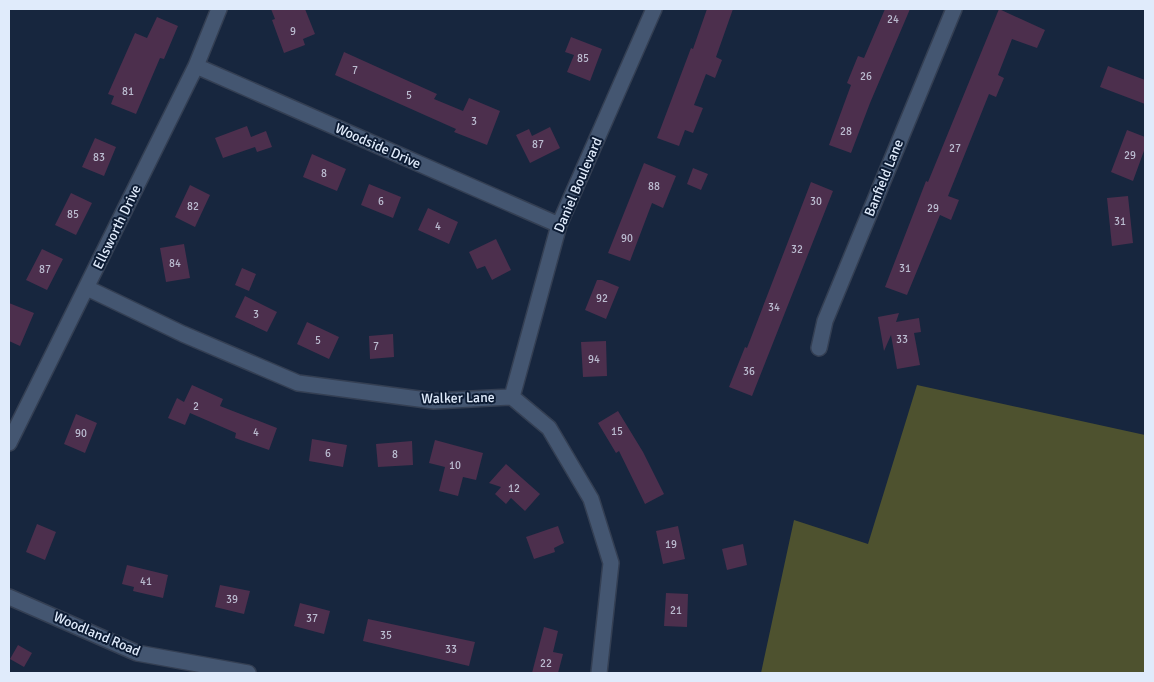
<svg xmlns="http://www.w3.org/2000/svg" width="1154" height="682" font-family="Signika,sans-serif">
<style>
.green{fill:#4e522f}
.building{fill:#4c2f4d}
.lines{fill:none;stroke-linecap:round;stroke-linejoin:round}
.minor-casing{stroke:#343f53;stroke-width:18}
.minor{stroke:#445671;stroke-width:15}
.labels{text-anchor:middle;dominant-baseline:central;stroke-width:4;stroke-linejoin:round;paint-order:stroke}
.number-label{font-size:11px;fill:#bbbcd0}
.street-label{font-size:14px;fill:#e0ebfb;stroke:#0d1c34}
</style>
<rect width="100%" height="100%" fill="#17263e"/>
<!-- green -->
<path class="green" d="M917,385l228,50v238h-384l33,-153 74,24z"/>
<!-- building -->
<path class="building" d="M271,9h34l10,25 -12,5 2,6 -21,8 -12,-33 3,-1z
M707,9h26l-17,48 6,3 -7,18 -9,-4 -12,31 9,3 -10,25 -8,-3 -6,16 -22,-8 34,-90 2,1z
M885,9h25l-40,94 -19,50 -22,-8 22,-60 -4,-2 11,-27 6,2z
M999,9l46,21 -8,18 -25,-9 -14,36 6,3 -8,19 -7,-3 -41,102 11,4 -8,20 -11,-5 -33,80 -22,-8 41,-106 2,1z
M157,17l21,9 -14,33 -4,-1 -24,56 -25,-10 3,-8 -6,-2 27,-61 12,5z
M571,37l31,12 -12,32 -23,-9 7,-17 -9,-3z
M344,52l93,42 -3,5 29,12 6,-13 31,13 -13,34 -33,-13 2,-3 -121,-54z
M1108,66l37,14v24l-45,-17z
M247,126l4,11 15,-6 6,16 -15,5 -2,-5 -32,11 -8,-20z
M550,127l10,21 -30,15 -14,-28 13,-6 3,7z
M1127,130l18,7v11l-12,33 -22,-9z
M95,138l21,9 -12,29 -22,-9z
M312,154l34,15 -9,22 -34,-14z
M644,163l32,13 -13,32 -11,-5 -22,58 -22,-8z
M693,168l15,6 -7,16 -14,-6z
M811,182l22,9 -81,205 -23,-9 16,-40 2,1z
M369,184l32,13 -8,21 -32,-13z
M190,185l20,10 -15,32 -20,-10z
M71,193l21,10 -16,32 -21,-10z
M1128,196l5,47 -21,3 -5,-48z
M428,208l30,14 -9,22 -31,-14z
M496,239l15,31 -19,10 -7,-14 -8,3 -8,-17z
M184,244l6,34 -24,4 -6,-34z
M42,249l21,10 -16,31 -21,-10z
M242,268l14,6 -7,17 -14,-6z
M597,280h5l17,7 -13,32 -21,-9z
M245,296l32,16 -10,20 -32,-15z
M9,303l25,10 -14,33 -11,-5z
M899,313l-3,9 23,-4 2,14 -7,1 6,32 -23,4 -6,-34 -7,16 -6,-34z
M307,322l32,15 -10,22 -32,-15z
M393,334l1,23 -24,2 -1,-23z
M606,341l1,35 -24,1 -2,-35z
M192,385l31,14 -3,7 57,22 -8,22 -34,-12 1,-5 -46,-20 -5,12 -17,-7 9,-20 7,4z
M618,411l25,41 21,42 -19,10 -26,-53 -3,2 -18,-30z
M76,414l21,9 -12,30 -21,-9z
M312,439l35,6 -4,22 -34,-6z
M435,440l48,13 -7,27 -13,-3 -5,19 -19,-5 6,-24 -16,-4z
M412,441l1,24 -35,2 -2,-23z
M506,464l34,30 -15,17 -14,-13 -5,6 -11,-10 6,-7 -12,-4z
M37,524l19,8 -11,28 -19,-8z
M558,526l6,17 -10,5 1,4 -21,7 -8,-22z
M678,526l7,33 -22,5 -7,-33z
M743,544l4,21 -20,5 -5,-21z
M127,565l41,10 -5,23 -30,-7 1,-4 -12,-3z
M220,585l30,6 -6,23 -29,-7z
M666,593l22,1 -1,33 -23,-1z
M300,603l30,8 -6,23 -30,-8z
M368,619l107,23 -6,24 -106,-25z
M544,627l14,4 -5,21 10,2 -5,19h-26z
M18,645l14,8 -8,14 -14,-8z"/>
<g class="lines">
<defs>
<path id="minor" d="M196,66l363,159
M87,288l96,46 115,49 136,18 78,-4 37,31 42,71 20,64 -12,110
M819,348l6,-27 129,-312
M512,397l47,-172 95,-216
M9,443l187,-377 23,-57
M9,597l128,56 111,20"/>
</defs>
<!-- minor casing -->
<use href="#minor" class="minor-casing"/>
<!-- minor -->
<use href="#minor" class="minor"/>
</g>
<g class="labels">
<!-- number labels -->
<g class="number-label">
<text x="893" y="19">24</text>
<text x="293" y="31">9</text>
<text x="583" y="58">85</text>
<text x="355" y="70">7</text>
<text x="866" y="76">26</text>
<text x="128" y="91">81</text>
<text x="409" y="95">5</text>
<text x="474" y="121">3</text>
<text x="846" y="131">28</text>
<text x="538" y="144">87</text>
<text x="955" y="148">27</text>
<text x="1130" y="155">29</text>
<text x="99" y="157">83</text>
<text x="324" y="173">8</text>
<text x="654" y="186">88</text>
<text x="381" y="201">6</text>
<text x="816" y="201">30</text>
<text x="193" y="206">82</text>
<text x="933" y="208">29</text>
<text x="73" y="214">85</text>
<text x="1120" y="221">31</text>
<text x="438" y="226">4</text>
<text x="627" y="238">90</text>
<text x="797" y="249">32</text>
<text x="175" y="263">84</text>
<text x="905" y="268">31</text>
<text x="45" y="269">87</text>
<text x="602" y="298">92</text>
<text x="774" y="307">34</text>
<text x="256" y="314">3</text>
<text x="902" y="339">33</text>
<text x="318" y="340">5</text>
<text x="376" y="346">7</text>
<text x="594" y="359">94</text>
<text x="749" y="371">36</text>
<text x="196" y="406">2</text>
<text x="617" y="431">15</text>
<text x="256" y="432">4</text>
<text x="81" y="433">90</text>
<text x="328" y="453">6</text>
<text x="395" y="454">8</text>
<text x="455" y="465">10</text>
<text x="514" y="488">12</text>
<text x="671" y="544">19</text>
<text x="146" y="581">41</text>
<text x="232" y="599">39</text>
<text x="676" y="610">21</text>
<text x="312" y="618">37</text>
<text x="386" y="635">35</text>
<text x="451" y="649">33</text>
<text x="546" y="663">22</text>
</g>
<!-- street labels -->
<g class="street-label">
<text transform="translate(378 146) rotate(24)">Woodside Drive</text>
<text transform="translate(884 178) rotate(-68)">Banfield Lane</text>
<text transform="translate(578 185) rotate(-67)">Daniel Boulevard</text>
<text transform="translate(117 227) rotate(-64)">Ellsworth Drive</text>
<text transform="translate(458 398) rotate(-1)">Walker Lane</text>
<text transform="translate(97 634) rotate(23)">Woodland Road</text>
</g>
</g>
<!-- border -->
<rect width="1154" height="682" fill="none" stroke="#e0ebfb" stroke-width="20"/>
</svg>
